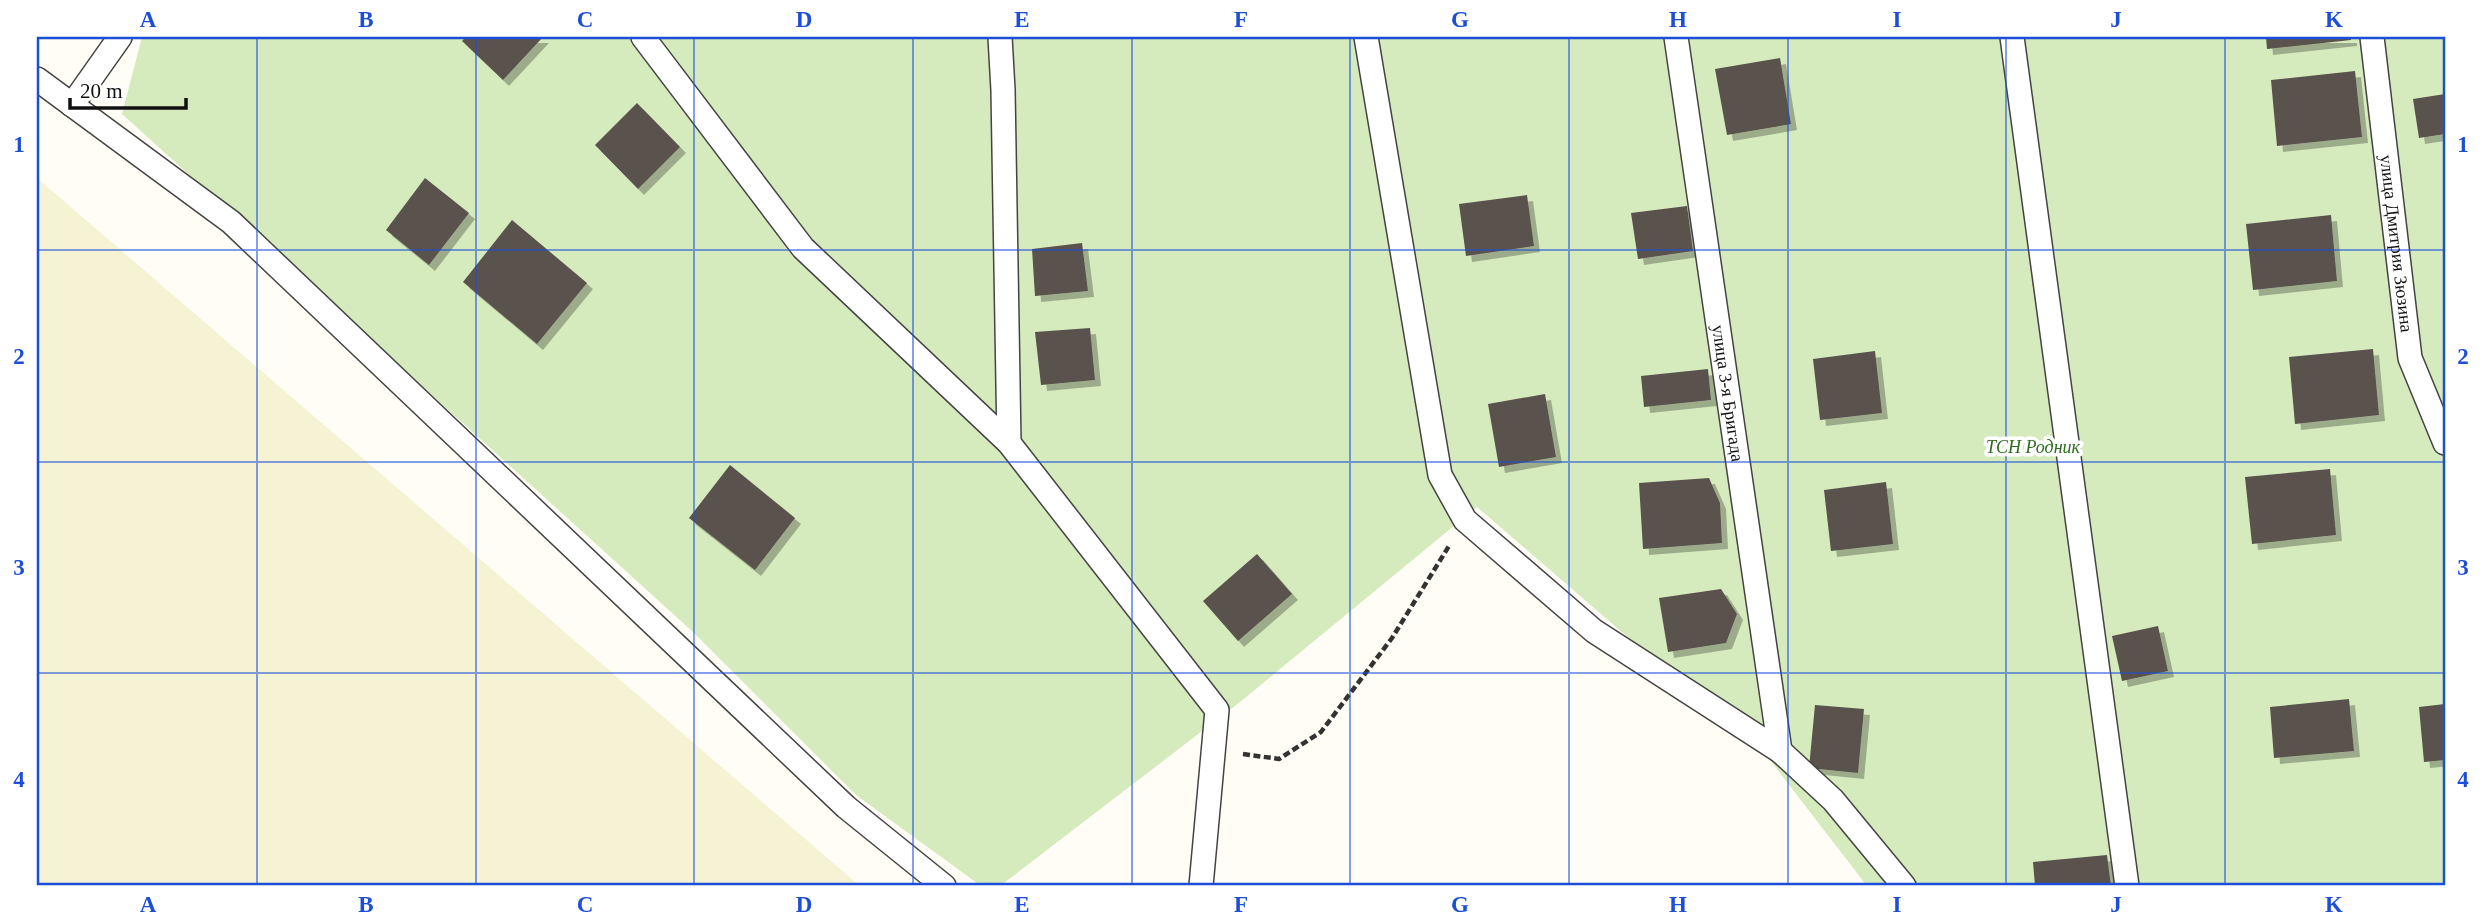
<svg xmlns="http://www.w3.org/2000/svg" width="2482" height="923" font-family="Georgia,serif">
<style>
.farmland{fill:#f6f3d4}
.green{fill:#d5ebbd}
.building{fill:#5a524d;filter:url(#shadow)}
.lines{fill:none;stroke-linecap:round;stroke-linejoin:round}
.lane-casing{stroke:#444;stroke-width:26}
.path{stroke:#333;stroke-width:4.5;stroke-dasharray:7 3.5;stroke-linecap:butt}
.lane{stroke:#fff;stroke-width:23}
.grid{fill:none;stroke:#1d4ed8;stroke-width:2;stroke-opacity:0.55}
.labels{text-anchor:middle;dominant-baseline:central;stroke-width:7;stroke-linejoin:round;paint-order:stroke}
.street-label{font-size:18px;fill:#111;stroke:#fff}
.park-label{font-size:18px;font-style:italic;fill:#2f6b1f;stroke:#fff}
.neatline{fill:none;stroke:#1d4ed8;stroke-width:2.5}
.grid-label{font-size:23px;text-anchor:middle;font-weight:bold;fill:#1d4ed8}
</style>
<defs>
<filter id="shadow"><feDropShadow dx="6" dy="6" stdDeviation="0" flood-color="#0004"/></filter>
</defs>
<rect width="100%" height="100%" fill="#fffdf5"/>
<!-- farmland -->
<path class="farmland" d="M37,178l823,708h-823z"/>
<!-- green -->
<path class="green" d="M142,37h2303v849h-578l-97,-126 -293,-253 -237,195 -240,184h-19l-125,-91 -163,-163 -571,-518z"/>
<!-- building -->
<path class="building" d="M466,37h77l-40,43 -41,-39z
M2266,37h85v3l-84,9z
M1780,58l11,66 -64,11 -12,-66z
M2355,71l7,66 -85,9 -6,-66z
M2445,94v40l-26,4 -6,-39z
M637,103l43,44 -42,42 -43,-44z
M425,178l44,35 -40,52 -43,-35z
M1527,195l7,51 -68,10 -7,-52z
M1687,206l6,45 -55,8 -7,-46z
M2331,215l6,66 -84,9 -7,-66z
M512,220l75,63 -50,61 -74,-62z
M1082,243l6,48 -53,5 -3,-47z
M1090,328l5,52 -54,5 -6,-53z
M2373,349l6,66 -84,9 -6,-67z
M1875,351l7,62 -62,7 -7,-61z
M1708,369l3,31 -67,7 -3,-31z
M1545,394l11,63 -57,10 -11,-63z
M730,465l65,53 -40,52 -66,-52z
M2330,469l6,66 -84,9 -7,-67z
M1709,478l11,25 2,40 -79,6 -4,-66z
M1886,482l7,62 -62,7 -7,-61z
M1257,554l35,40 -54,47 -35,-40z
M1721,589l16,25 -11,29 -58,9 -9,-54z
M2158,626l10,45 -46,10 -10,-45z
M2349,699l5,52 -80,7 -4,-51z
M2445,704v56l-21,2 -5,-55z
M1815,705l49,4 -6,64 -49,-5z
M2107,855l4,31h-76l-2,-24z"/>
<g class="lines">
<defs>
<g id="lane">
<path d="M643,37l160,211 206,195 208,267 -16,176"/>
<path d="M1000,37l3,53 6,353"/>
<path d="M1366,37l74,438 25,45 129,111 186,120 53,49 71,86"/>
<path id="s1" d="M1676,37l104,714"/>
<path d="M2012,37l115,849"/>
<path id="s2" d="M2372,37l38,321 35,85"/>
<path d="M37,79l194,143 615,585 98,79"/>
<path d="M72,105l48,-68"/>
</g>
</defs>
<!-- lane casing -->
<use href="#lane" class="lane-casing"/>
<!-- path -->
<path class="path" d="M1243,754l36,5 42,-27 71,-94 57,-92"/>
<!-- lane -->
<use href="#lane" class="lane"/>
</g>
<!-- grid -->
<path class="grid" d="M257,37v849M476,37v849M694,37v849M913,37v849M1132,37v849M1350,37v849M1569,37v849M1788,37v849M2006,37v849M2225,37v849M37,250h2408M37,462h2408M37,673h2408"/>
<g class="labels">
<!-- street labels -->
<g class="street-label">
<text stroke="none"><textPath href="#s2" startOffset="208">улица Дмитрия Зюзина</textPath></text>
<text stroke="none"><textPath href="#s1" startOffset="360">улица 3-я Бригада</textPath></text>
</g>
<!-- park labels -->
<g class="park-label">
<text x="2033" y="447">ТСН Родник</text>
</g>
</g>
<!-- border -->
<rect width="2482" height="923" fill="none" stroke="#ffffff" stroke-width="77"/>
<!-- scale -->
<path d="M70 98v10h116v-10" fill="none" stroke="#111111" stroke-width="3.5"/>
<text x="80" y="98" font-size="21" fill="#111111" stroke="#ffffff" stroke-width="5" paint-order="stroke">20 m</text>
<rect x="38" y="38" width="2406" height="846" class="neatline"/>
<g class="grid-label">
<text x="148" y="27">A</text>
<text x="366" y="27">B</text>
<text x="585" y="27">C</text>
<text x="804" y="27">D</text>
<text x="1022" y="27">E</text>
<text x="1241" y="27">F</text>
<text x="1460" y="27">G</text>
<text x="1678" y="27">H</text>
<text x="1897" y="27">I</text>
<text x="2116" y="27">J</text>
<text x="2334" y="27">K</text>
<text x="19" y="152">1</text>
<text x="2463" y="152">1</text>
<text x="19" y="364">2</text>
<text x="2463" y="364">2</text>
<text x="19" y="575">3</text>
<text x="2463" y="575">3</text>
<text x="19" y="787">4</text>
<text x="2463" y="787">4</text>
<text x="148" y="912">A</text>
<text x="366" y="912">B</text>
<text x="585" y="912">C</text>
<text x="804" y="912">D</text>
<text x="1022" y="912">E</text>
<text x="1241" y="912">F</text>
<text x="1460" y="912">G</text>
<text x="1678" y="912">H</text>
<text x="1897" y="912">I</text>
<text x="2116" y="912">J</text>
<text x="2334" y="912">K</text>
</g>
</svg>
